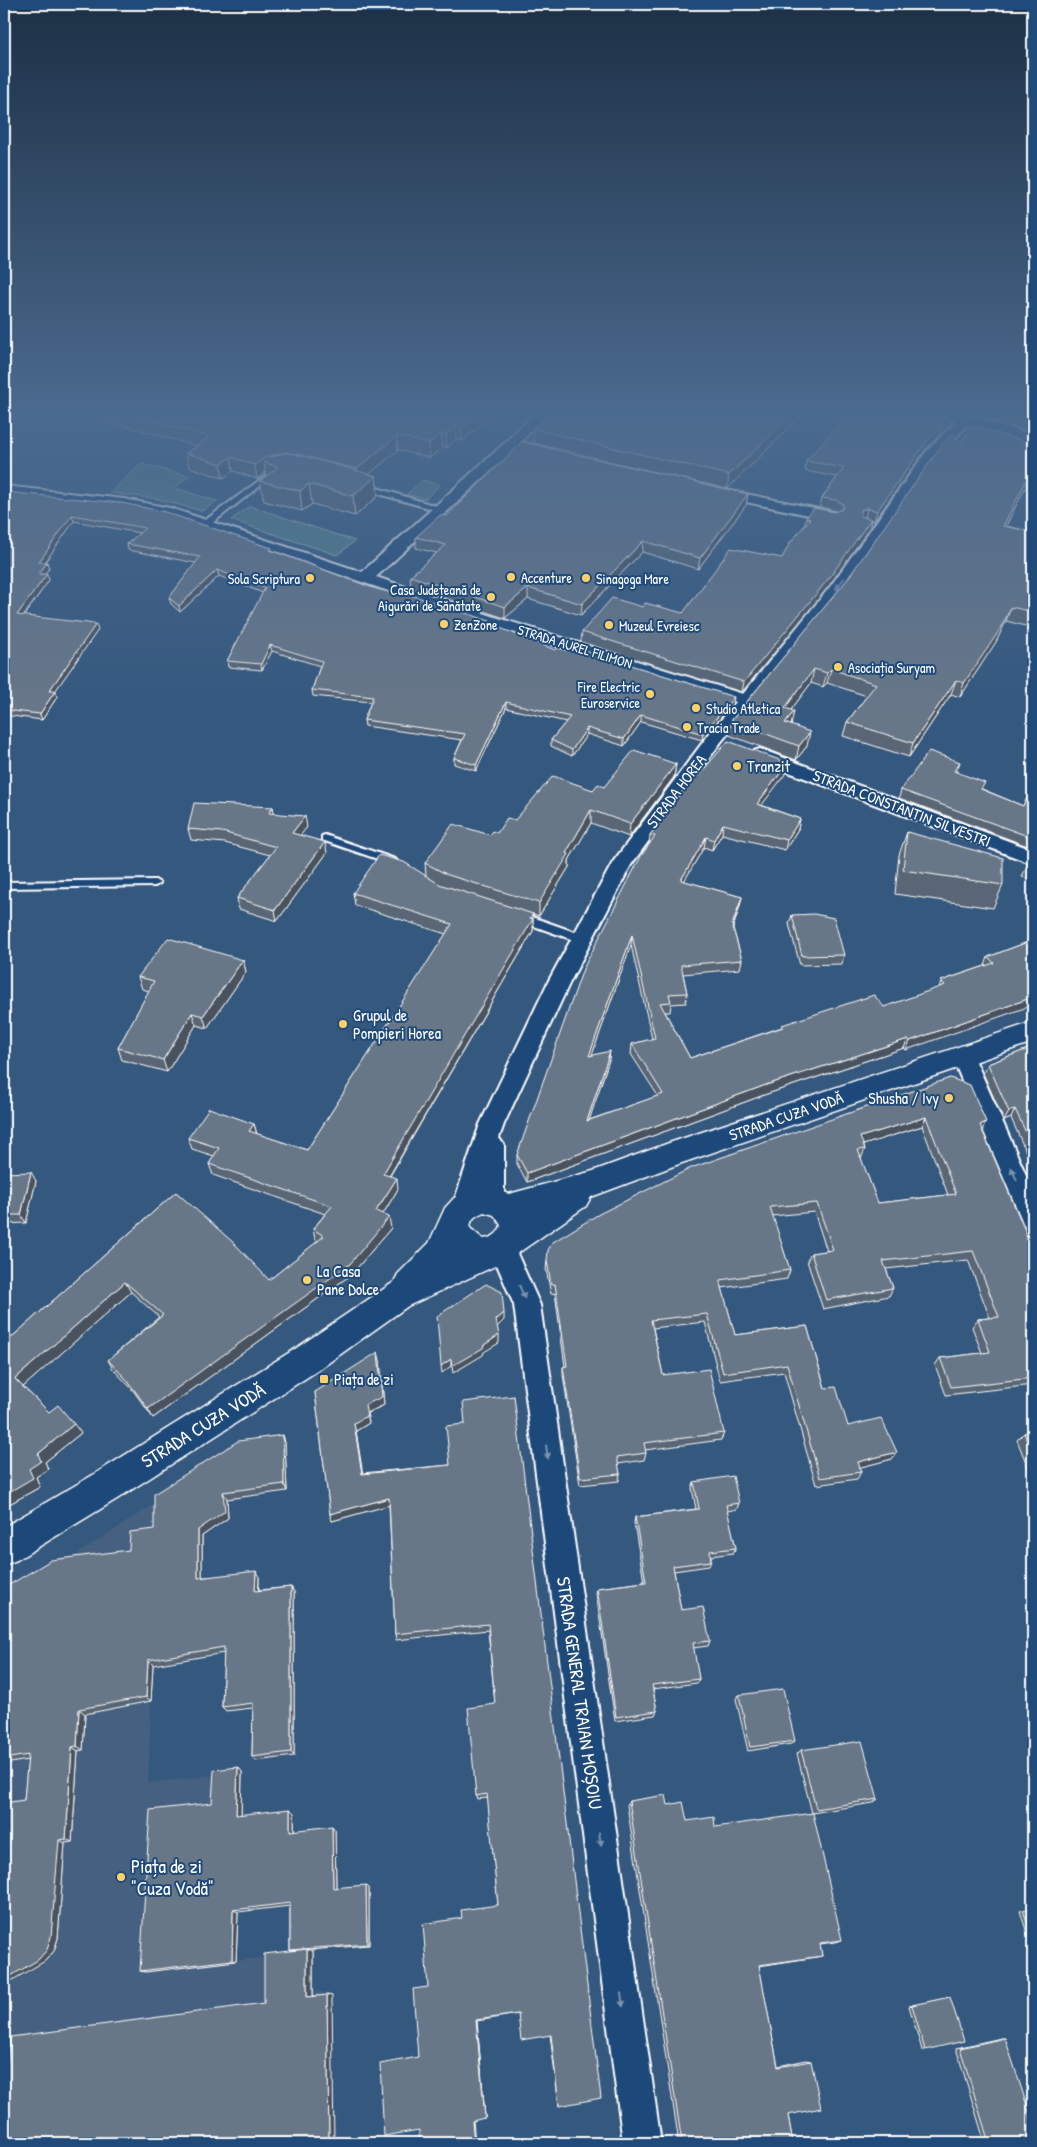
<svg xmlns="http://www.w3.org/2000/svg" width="1037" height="2147" font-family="'Patrick Hand',sans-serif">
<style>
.built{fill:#446181}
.green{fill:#53818a;stroke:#a9c0c4}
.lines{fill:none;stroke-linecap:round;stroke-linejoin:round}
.service-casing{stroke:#fff;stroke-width:4}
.minor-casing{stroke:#fff;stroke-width:4}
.secondary-casing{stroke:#fff;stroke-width:3}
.primary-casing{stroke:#fff;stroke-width:3}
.service{fill:#1f4a7a;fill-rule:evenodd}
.minor{fill:#1f4a7a;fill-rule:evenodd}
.secondary{fill:#1f4a7a;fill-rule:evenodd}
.primary{fill:#1f4a7a;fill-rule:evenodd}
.wall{fill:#596675;stroke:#fff;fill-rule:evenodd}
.shaded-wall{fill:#49535f;stroke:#fff}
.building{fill:#687788;stroke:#fff;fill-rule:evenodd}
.oneway{fill:#7992af}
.poi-dot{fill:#ffd166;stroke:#1f4a7a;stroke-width:2}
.labels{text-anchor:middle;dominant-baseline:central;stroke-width:4;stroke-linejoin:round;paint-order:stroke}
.far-poi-label{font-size:14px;fill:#fff;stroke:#1f4a7a;text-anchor:start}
.far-street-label{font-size:14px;fill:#fff;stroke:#1f4a7a}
.poi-label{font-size:16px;fill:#fff;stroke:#1f4a7a;text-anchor:start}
.street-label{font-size:16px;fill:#fff;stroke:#1f4a7a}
.near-street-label{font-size:19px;fill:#fff;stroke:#1f4a7a}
.near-poi-label{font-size:19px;fill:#fff;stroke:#1f4a7a;text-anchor:start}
</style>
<rect width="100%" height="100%" fill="#35587e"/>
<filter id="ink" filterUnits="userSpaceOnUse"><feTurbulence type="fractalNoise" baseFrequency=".02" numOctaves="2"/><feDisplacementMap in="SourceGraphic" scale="10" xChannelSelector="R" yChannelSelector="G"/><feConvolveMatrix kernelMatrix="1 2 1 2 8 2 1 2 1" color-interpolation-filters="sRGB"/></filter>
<g filter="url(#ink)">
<!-- built -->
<path class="built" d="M159,1501l-11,282 94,-11 -6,189 77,-10v39l19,6 2,147h-330v-379l67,-206z"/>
<!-- green -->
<path class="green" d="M990,410h43v23l-42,-12 -7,-6z
M141,464l48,12 -15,12 43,13 -15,10 -44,-12 -48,-6z
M423,480l17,5 -15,14 -18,-5z
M250,506l105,35 -18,14 -106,-35z"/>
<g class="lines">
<defs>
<path id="service" d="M271,472l5,1 -66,52h-6v-4z
M361,485h6l79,24 -7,2 -78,-22z
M325,835l70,24 2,2 -5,3 -70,-24v-4z
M155,880l5,3 -5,3 -151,2v-6z
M518,912l68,24 1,3 -5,4 -68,-24 -1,-3 1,-3z"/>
<path id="minor" d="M537,410h13l-29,32 31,7 2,3 -2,3 -5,1 -32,-7 -139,128 113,38 254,79 86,-106 97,-136 34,-35 5,-1 7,4 -36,38 -95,136 -120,148 -90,123 -61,117 -66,142 -5,14 5,7v54l-3,7 -9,3 -9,-3 -3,-9 -6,15 -9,3 -9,-3 -3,-7 27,-81 68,-142 65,-120 96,-128 27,-32 -259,-81 -310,-105 -43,-9 -120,-13v-8l120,13 46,9 192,64 145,-131z
M717,488l116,24 7,4 -7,4 -121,-25 -2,-3 2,-3z
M760,749l273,101v14l-279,-105 -3,-4 3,-4z
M963,1048l8,3 3,6 59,134v37l-9,-3 -72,-168 3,-6z
M502,1237l9,3 29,65 121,838h-38l-109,-838 -24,-57 3,-8z"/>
<path id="secondary" d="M1033,1022v20l-354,122 -88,33 -5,9 -78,54 -100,46 -91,65 -200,128 -100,61 -13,5v-38l89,-52 202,-126 99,-67 4,-8 31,-31 16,-35 9,-10 18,-8 10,-4 27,8 84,-23 76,-28zM484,1212l10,3 7,10c-2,9 -9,13 -18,14l-13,-11c1,-10 5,-12 14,-16z"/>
<path id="primary" d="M927,410h25l81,25v10l-104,-32z"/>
</defs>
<!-- service casing -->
<use href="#service" class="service-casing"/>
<!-- minor casing -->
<use href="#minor" class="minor-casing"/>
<!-- secondary casing -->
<use href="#secondary" class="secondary-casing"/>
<!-- primary casing -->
<use href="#primary" class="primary-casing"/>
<!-- service -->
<use href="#service" class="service"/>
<!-- minor -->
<use href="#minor" class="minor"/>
<!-- secondary -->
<use href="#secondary" class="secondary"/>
<!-- primary -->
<use href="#primary" class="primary"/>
</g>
<!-- wall -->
<path class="wall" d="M53,410h208l30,8 206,-8 -35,31 -6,-2 -9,9 -5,-1 -12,11 -32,-8 -29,24 7,2 2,20 -23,20 -43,-12 -10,7 -38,-10 -4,-20 6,-5 -1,-4 -8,7 -24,-8 -10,7 -34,-11 -3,-14 11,-7 -111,-31 -6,3z
M807,410l-80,79 -194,-46v-14z
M939,435l-15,16 -50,70 -3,-1 -2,9 -41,58 -86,105 -161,-50 1,-10 61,-25 40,6 99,-55 22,-32 2,-8 30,-7 -16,-4 2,-9 15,-21 -32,-6 1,-10z
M960,443l73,1v28l-27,54 27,6v96l-27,-7 -10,21 -36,55 -9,-3 -42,63 -66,-21 4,-14 20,-26 -40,-13 -4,4 -12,-4 -20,27v16l16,20 -11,14 -67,-25 2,-14z
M4,492l268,58 101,38 120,38 62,24 178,53 -31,37 -61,-18 -17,24 -37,-12 -15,22 -21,-10v-6l15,-18 -60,-14 -30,63 -22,-7v-6l8,-18 -97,-14 -1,-6 7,-18 -58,-6 -1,-6 8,-24 -48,-15 -10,19 -34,-3 -1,-6 36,-68 -44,-17 -39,36 -9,-8 -2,-6 27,-35 -68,-13 -1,-6 13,-11 -66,-12 -29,41 4,6 -4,6h2l2,6 -25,36 74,14 -43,61 2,6 -15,23 -38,-5z
M748,494l-2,11 -48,64 -56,-17 -61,63 -53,-16 -23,19 -94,-31 -1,-11 27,-23 -21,-5v-11l31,-21z
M676,764l-2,13 -45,60 -38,-14 -22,37v7l-30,49 -6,-2v17l-143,245 8,13 -15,25 8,14 -39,46 -199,144 -21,-29 -19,-20 -5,-9 51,-43 -28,-25 -108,95 26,25 32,21 -36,29 3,7 -12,8 4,10 -36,20v-163l172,-152 93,88 49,-39 -3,-2 -2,-10 12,-15 -112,-39 -4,-11 5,-8 -22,-7 -4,-11 66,-14 3,10 50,16 139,-216 -91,-29 -2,-12 73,-17 -1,-13 72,-30 18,-13 78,-30z
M957,770l-1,2 26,17 41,17 10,-19v61l-134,-50 2,-8z
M786,773l-25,32 39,14 -2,10 -13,21 -63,-16 -10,16 -8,-3 -20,34 58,16 -2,9 -7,22 9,32 -2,9 -57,5 4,19 -1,10 -15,1 -1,8h-5l25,46 92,-31v-2l102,-18 55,-19 2,-7 44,-15 3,-9 45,-17 -127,110 -2,-2 -140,47 -237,87 -10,-18v-9l132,-310 1,-10 49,-60zM631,945l21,94 -20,5 -1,10 27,42 -69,24 20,-60 -17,-5z
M273,807l1,6 33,14 -7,8 27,18 -50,68 -38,-12 -2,-11 33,-43 -45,-12 -34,-3 -3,-11z
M907,832l96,53 -10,23 -98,-14 4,-39z
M1031,856h2v24l-11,-3z
M792,915l52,40 -2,9 -42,1 -11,-41z
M243,960l3,12 -39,56 -11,-3 -29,47 -45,-12 -4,-12 31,-57 -7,-2 -4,-12z
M1033,1047v121l-22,-50 -7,3 -21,-48 5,-9z
M950,1078l32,52 51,119v136l-87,10 -11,-30 5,-7 42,-5 -10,-26 6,-8 12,-1 -22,-58 -82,9 7,19 -4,8 -66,13 -16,-48 4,-8 16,-2 -13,-39 -42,4 18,54 -3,9 -65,9 13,47 72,-9 18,62 23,38 44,33 -32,8 1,5 -4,7 -41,6 -32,-113 -64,9 -15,-59 -52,6 10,47 61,58 -3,7 -76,10 1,3 -2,7 -26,4 2,10 -1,7 -39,4 -17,-110v-8h2l-10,-74 -4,1 -5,-25 1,-9zM922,1126l26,69 -70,8 -17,-44 4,-10 -2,-4z
M4,1173l32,8 -10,42 -22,1z
M380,1360l4,45 -17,8 2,10 -13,8 6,42 88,-8 15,-41 49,-28 45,710 -9,-71 -32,-21 -41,7 8,96v1l-67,-61 10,-70 34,-69 36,-13 -10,-107 -11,1 -1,-3 19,-92 -7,-74 -92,10 -1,-6 -6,-129 -57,16 -2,-7 -15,-122z
M1033,1432v48l-16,-40 7,-7z
M283,1435l2,8 2,48 -60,8 1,19 -26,18v41h57v13l32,-3 3,5v164l-38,5 -4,-4 1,-49 -27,3 -4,-4 2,-54 -71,12 -2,36 -66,13 -2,36 -5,1 -6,91 -7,1 -7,95 -4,13 -9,10 -21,-161 4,-40 -24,4v-176l125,-38 25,-21z
M694,1482l45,21 -2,6 -10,2 9,37 -3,5 -22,3v5l-2,5 -35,5 7,39 29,31 -2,5 -15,2 6,31 -2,4 -44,6 4,22 -2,4 -40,6 -19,-128 1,-5 47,-6 -10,-59 1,-6 61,-8 -4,-21z
M739,1695l56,46 -4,3 -43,7 -12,-52z
M801,1750l77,49 -5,4 -61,10 -15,-59z
M238,1767l4,5 -1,43 53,-2v18l41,-1 1,58h33v57l-58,5 2,1v45h19l-68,7 28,-52 -2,-1v-44l-52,6 -2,49 -90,11 -6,-1 72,-168z
M629,1801l39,4 19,16 28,6 127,113 -6,2 -16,2 2,12 -5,1 -58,9 19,100 28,-6 5,1 -23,54 5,28h-114l-52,-338z
M1033,1908v44l-13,-41z
M947,1998l-22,52h-3l-13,-44z
M1001,2038h4l28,105h-48l-29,-95z"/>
<!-- shaded-wall -->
<path class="shaded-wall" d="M78,410h6l2,5 -6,3z
M482,410h15l-35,31v-13z
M796,410h11l-80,79 2,-14z
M456,426v13l-9,9 -1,-13z
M942,426l-3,9 -15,16 -50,70 3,-10 50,-70z
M441,433l1,14 -12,11 -1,-14z
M397,436l1,14 -39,33 -2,-14z
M286,452l2,13 -10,2 -14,-5 1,10 -8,7 -2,-14 11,-8z
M231,457l2,14 -10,7 -2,-14z
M1033,467v5l-34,67 4,-13z
M376,476l2,20 -23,20 -2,-20z
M309,484l3,20 -10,7 -2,-20z
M748,494l-2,11 -48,64 2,-11z
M867,508l-2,10 -6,2 2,-10z
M72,515l2,6 -33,47 -2,-6z
M871,519l-2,10 -41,58 -86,105 2,-10z
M643,541l-1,11 -61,63 1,-11z
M47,562l2,6 -8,12 -2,-6z
M217,570l2,6 -39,36 -1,-6z
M47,574l2,6 -29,41 -3,-6z
M528,588v11l-23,19v-11z
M1011,607l-5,14 -10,21 -36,55 4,-14z
M96,624l2,6 -47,67 -2,-6z
M270,645l2,6 -10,19 -1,-6z
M814,669l-3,14 -29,39 3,-14z
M831,669l-4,14 -4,4 4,-14z
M956,680l-5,14 -42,63 4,-14z
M55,691l2,6 -15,23 -2,-6z
M734,697l-1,6 -31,37 1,-6z
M506,702v6l-30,63v-6z
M794,711l-3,15 -6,-3z
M641,715v7l-17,24v-7z
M587,728v6l-15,22v-6z
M810,732l-3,14 -11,14 3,-14z
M960,762l-3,8 -6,10 3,-9z
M788,763l-2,10 -31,41 2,-10z
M676,764l-2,13 -45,60 1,-13z
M273,807l2,11 -6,-5z
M591,810v13l-22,37v7l-30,49v-13l27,-50z
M305,816l2,11 -13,17 -2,-11z
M800,819l-2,10 -13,21 2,-10z
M723,824l-1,10 -10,16 2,-10z
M706,837l-2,10 -25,43 2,-10z
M325,842l2,11 -50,68 -2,-11z
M742,897l-2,9 -10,29 2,-10z
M533,914v17l-149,254 -1,-11z
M632,935l-1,10 -43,121 1,-10z
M243,960l3,12 -39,56 -4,-12z
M1033,997v8l-127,45 4,-9z
M192,1013l4,12 -29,47 -4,-12z
M908,1039l-4,9 -140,47 -237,87v-9l239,-88z
M610,1051l-1,9 -23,70 1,-9z
M1015,1109l-4,9 -7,3 5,-9z
M926,1117l-4,9 -65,21 3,-10z
M986,1122l-4,9 -2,-6z
M254,1124l3,11 -8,-4z
M31,1172l5,9 -10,42 -5,-8z
M397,1178l1,11 -20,33 -2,-11z
M389,1217l2,11 -39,46 -199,144 -5,-9z
M125,1282l6,10 -109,96 -7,-9z
M504,1313v7l-8,8v-8z
M499,1335v8l-15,9 -1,3 -30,18 -1,-7z
M378,1352l2,8 4,45 -17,8 2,10 -13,8 8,50 -2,-7 -8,-51 11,-18z
M451,1359v7l-9,7 -1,-7z
M74,1424l7,9 -36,29 3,7 -12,8 4,10 -36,20v-12l25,-26 9,-15z
M283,1435l2,8 2,48 -3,-7z
M897,1452l-5,7 -38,10 4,-7z
M223,1492l4,7 1,19 -26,18v48l-4,-6v-48z
M389,1498l1,7 -58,16 -2,-7z
M256,1571l3,6 -1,20 -3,-6z
M291,1587l3,5v164l-3,-4z
M148,1660l5,5 -2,36 -5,-4z
M79,1709l6,5 -2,36 -6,-4z
M72,1747l6,4 -6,91 -6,-3z
M238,1767l4,5 -1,47 -5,-4z
M290,1809l4,4v22l-4,-4z
M332,1826l3,4 1,61 -3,-3z
M59,1840l6,3 -7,95 -4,13 -9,10 -41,24v-5z
M366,1885l3,3v57l-2,-1z
M233,1910l5,2 -2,49 -4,-1z
M307,1949l6,2v47l-6,-1z
M327,1995l5,1 2,147h-5z
M476,2020l1,1 8,96v1z
M473,2119l2,24h-1l-2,-22z"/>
<!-- building -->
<path class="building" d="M113,410h148l30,8 11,-8h180l-20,18 -6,-2 -10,9 -5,-2 -12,11 -32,-8 -40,33 -71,-17 -20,5 -11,8 -24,-8 -10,7 -35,-11 24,-16z
M553,410h243l-67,65 -196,-46z
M851,410h59l26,9 6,7 -15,15 -50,70 -10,-3 -6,2v6l10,3 -41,58 -86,105 -162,-50 30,-34 31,9 2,-4 38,10 48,-65 51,10 8,-15 20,-24 -4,-1 8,-10 21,4 8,-4v-4l-7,-4 -14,-2 22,-30 -38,-7z
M972,428h8l53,16v23l-30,59 30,6v80l-22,-5 -10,21 -37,55 -8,-3 -43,63 -66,-21 29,-38 -45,-15 -4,4 -13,-4 -29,39 9,3 -9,12 25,9 -11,14 -68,-25 115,-140 95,-135 12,-12 7,9z
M522,442l226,52 -48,64 -57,-17 -61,63 -54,-16 -23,19 -95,-31 36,-31 -30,-8 24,-22 7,1z
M285,453l12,1 79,22 -23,20 -44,-12 -9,7 -40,-10 18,-14 -14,-5 7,-5z
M4,492l118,11 43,9 97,33 10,3 -2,2 103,38 22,6 4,-3 94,31 -3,2 65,26 3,-2 10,3 4,-4 162,50 -31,37 -62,-19 -17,24 -37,-11 -15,22 -21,-10 19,-23 -64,-15 -30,63 -22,-7 11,-24 -101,-14 9,-23 -61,-7 10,-29 -52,-16 -9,19 -34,-3 38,-73 -48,-18 -38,36 -10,-8 31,-41 -73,-13 18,-16 -73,-13 -33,47h8l-8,12h8l-30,41 79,9 -47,67h6l-15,23 -36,-4z
M728,741l60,22 -31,41 43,15 -13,21 -64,-16 -9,16 -8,-3 -25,43 61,17 -10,28 10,35 -61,5 6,28 -18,1 2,8 -11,1 30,55 93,-31 -1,-2 92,-30 10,12 61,-22 -4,-4 53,-18 -6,-6 45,-17v57l-123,44 -2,-2 -142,46 -239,88 -10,-18 66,-186 58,-113 14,-20 -5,-1 45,-61 4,1zM632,935l23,103 -23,6 31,50 -76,27 23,-70 -21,5z
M634,750l42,14 -46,60 -39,-14 -25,43 3,1 -30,49 -91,-28 -23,-12 28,-39 37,11 3,-4 4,2 10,-15 8,2 38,-44 40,14 5,-6 6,3z
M929,751l31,11 -6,9 31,12 -4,6 42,17 10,-19v51l-132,-48z
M194,803l79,4 -4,6 36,3 -13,17 33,9 -50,68 -38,-12 39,-51 -54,-15 -34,-3z
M907,832l96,26v27l-100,-15z
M379,855l25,7 35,22 94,30 -3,4 3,1 -150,255 14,4 -21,33 13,6 -39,47 -202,145 -21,-29 -19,-20 55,-45 -38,-33 -110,97 34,33 9,-7 16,19 -36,30 3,7 -12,8 4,9 -29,17v-151l172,-152 59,52 34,36 55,-44 -11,-7 19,-23 -123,-42 10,-16 -31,-10 21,-30 45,16 -5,7 58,19 145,-226 -99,-31z
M1031,856h2v15l-7,-3z
M814,914l20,4 10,37 -42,1 -10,-41z
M168,938l75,22 -40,56 -11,-3 -29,47 -45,-12 36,-67 -16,-4z
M1033,1047v101l-18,-39 -6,3 -21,-48z
M950,1078l20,7 16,37 -6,3 53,124v129l-82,9 -11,-29 50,-6 -12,-33 21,-2 -26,-66 -90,10 10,27 -67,12 -15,-47 22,-3 -16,-47 -47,4 20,63 -70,10 15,55 72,-9 18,62 11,-1 12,39 33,-8 16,34 -39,10 3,10 -41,6 -33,-114 -64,9 -16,-59 -56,6 12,55 46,-6 15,64 -80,10 2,10 -29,4 3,17 -40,4 -17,-111 4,-1 -12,-82 -4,1 -4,-25 1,-10 5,-8 46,-28 92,-46zM926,1117l30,77 -78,9 -20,-53 7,-1 -5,-12z
M31,1172l-10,43h-17v-42z
M486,1284l16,8 2,21 -8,7 3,15 -15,10 -1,3 -31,18 -1,-7 -10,7 -4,-50z
M378,1352l4,45 -17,8 2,11 -13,7 8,51 88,-9 -4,-39 19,-2 -2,-22 51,-6 87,702 -42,8 -8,-71 -30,5 -3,-26 -42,6 9,98 -13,3 2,22h-55v-13l-35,6 -4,-72 38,-7 -5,-68 15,-2 -5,-63 39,-6 -1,-8 37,-5 -11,-111 -11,2 -8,-88 27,-4 -7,-80 -93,10 -6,-136 -59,16 -15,-122z
M1033,1432v26l-9,-25z
M283,1435l1,49 -61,8 2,19 -27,19v48l58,-7 -1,20 36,-4v165l-39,5 1,-54 -31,4 2,-60 -76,13 -2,37 -67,12 -2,37 -5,1 -6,92 -7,1 -8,97 -4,13 -9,10 -34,20v-177l20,-3 4,-45 -24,4v-171l47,-28 78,-10 1,-18 24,-3v-35l84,-53z
M733,1476l6,27 -13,2 10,43 -26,3 1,10 -38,5 8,44 22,-3 7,34 -17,2 6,36 -47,6 5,26 -41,6 -19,-129 49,-6 -11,-65 64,-8 -5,-27z
M783,1689l12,52 -45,6 -11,-52z
M862,1741l16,58 -62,10 -15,-59z
M238,1767l-2,48 54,-6v22l42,-5 1,62 33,-3 1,59 -77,6v-47l-57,7 -1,50 -92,11 10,-161 62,-7 2,-33z
M666,1795l2,10 15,-3 4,19 27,-4 1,10 98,-14 29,127 -22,3 2,13 -63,9 19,102 33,-6 10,47 -33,7 5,28h-111l-53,-342z
M1033,1908v33l-10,-31z
M307,1949v48l20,-2 2,148h-325v-53l6,-53 254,-34v-49z
M950,1997l14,44 -39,9 -13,-45z
M1005,2038l28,86v19h-44l-29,-95z"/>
<!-- one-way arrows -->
<defs><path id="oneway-solid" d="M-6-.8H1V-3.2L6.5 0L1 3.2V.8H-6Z" transform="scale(1.25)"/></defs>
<g class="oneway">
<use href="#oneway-solid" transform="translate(840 584) rotate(126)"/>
<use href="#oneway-solid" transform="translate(1014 1174) rotate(-114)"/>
<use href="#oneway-solid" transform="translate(522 1292) rotate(68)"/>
<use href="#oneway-solid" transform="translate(547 1452) rotate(82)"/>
<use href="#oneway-solid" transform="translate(600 1839) rotate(82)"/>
<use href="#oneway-solid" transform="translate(622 2000) rotate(82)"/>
</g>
</g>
<!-- sky -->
<linearGradient id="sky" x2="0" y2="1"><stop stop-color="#1d3045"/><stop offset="0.58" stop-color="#4b6a8f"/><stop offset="1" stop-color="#4b6a8f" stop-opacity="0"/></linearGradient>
<rect width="1037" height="711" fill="url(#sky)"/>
<!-- markers -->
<g class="poi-dot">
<circle cx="511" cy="577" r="5"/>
<circle cx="310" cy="578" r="5"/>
<circle cx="586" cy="578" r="5"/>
<circle cx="491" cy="597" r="5"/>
<circle cx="444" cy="624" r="5"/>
<circle cx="609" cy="625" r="5"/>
<circle cx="838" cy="667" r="5"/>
<circle cx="650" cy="694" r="5"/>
<circle cx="696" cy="708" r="5"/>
<circle cx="687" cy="727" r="5"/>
<circle cx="737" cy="766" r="5"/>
<circle cx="343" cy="1024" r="5"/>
<circle cx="949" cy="1098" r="5"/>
<circle cx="307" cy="1280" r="5"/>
<rect x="319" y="1374" width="10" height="10" rx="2.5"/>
<circle cx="121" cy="1877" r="5"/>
</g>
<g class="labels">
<!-- far-poi labels -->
<g class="far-poi-label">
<text x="521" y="577">Accenture</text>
<text x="300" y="578" text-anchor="end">Sola Scriptura</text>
<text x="596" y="578">Sinagoga Mare</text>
<text x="481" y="589" text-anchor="end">Casa Județeană de<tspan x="481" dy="16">Aigurări de Sănătate</tspan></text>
<text x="454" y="624">ZenZone</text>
<text x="619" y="625">Muzeul Evreiesc</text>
<text x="848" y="667">Asociația Suryam</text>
<text x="640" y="686" text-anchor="end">Fire Electric<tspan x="640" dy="16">Euroservice</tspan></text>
<text x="706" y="708">Studio Atletica</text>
<text x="697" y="727">Tracia Trade</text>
</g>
<!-- far-street labels -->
<g class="far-street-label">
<text transform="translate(575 646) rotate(17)">STRADA AUREL FILIMON</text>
</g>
<!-- poi labels -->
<g class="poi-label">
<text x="747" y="766">Tranzit</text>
<text x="353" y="1015">Grupul de<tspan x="353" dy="18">Pompieri Horea</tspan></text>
<text x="939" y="1098" text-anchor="end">Shusha / Ivy</text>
<text x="317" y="1271">La Casa<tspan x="317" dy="18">Pane Dolce</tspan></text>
<text x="334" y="1379">Piața de zi</text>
</g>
<!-- street labels -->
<g class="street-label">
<text transform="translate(676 791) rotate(-53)">STRADA HOREA</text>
<text transform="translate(902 808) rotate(21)">STRADA CONSTANTIN SILVESTRI</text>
<text transform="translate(786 1116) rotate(-19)">STRADA CUZA VODĂ</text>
</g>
<!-- near-street labels -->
<g class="near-street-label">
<text transform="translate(203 1425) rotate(-32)">STRADA CUZA VODĂ</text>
<text transform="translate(580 1693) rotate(82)">STRADA GENERAL TRAIAN MOȘOIU</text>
</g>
<!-- near-poi labels -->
<g class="near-poi-label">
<text x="131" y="1866">Piața de zi<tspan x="131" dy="22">"Cuza Vodă"</tspan></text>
</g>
</g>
<!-- margin -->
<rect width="1037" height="2147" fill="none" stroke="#1f4a7a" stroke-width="20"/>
<rect x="10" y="10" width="1017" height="2127" fill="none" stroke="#fff" stroke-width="2" filter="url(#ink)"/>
</svg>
